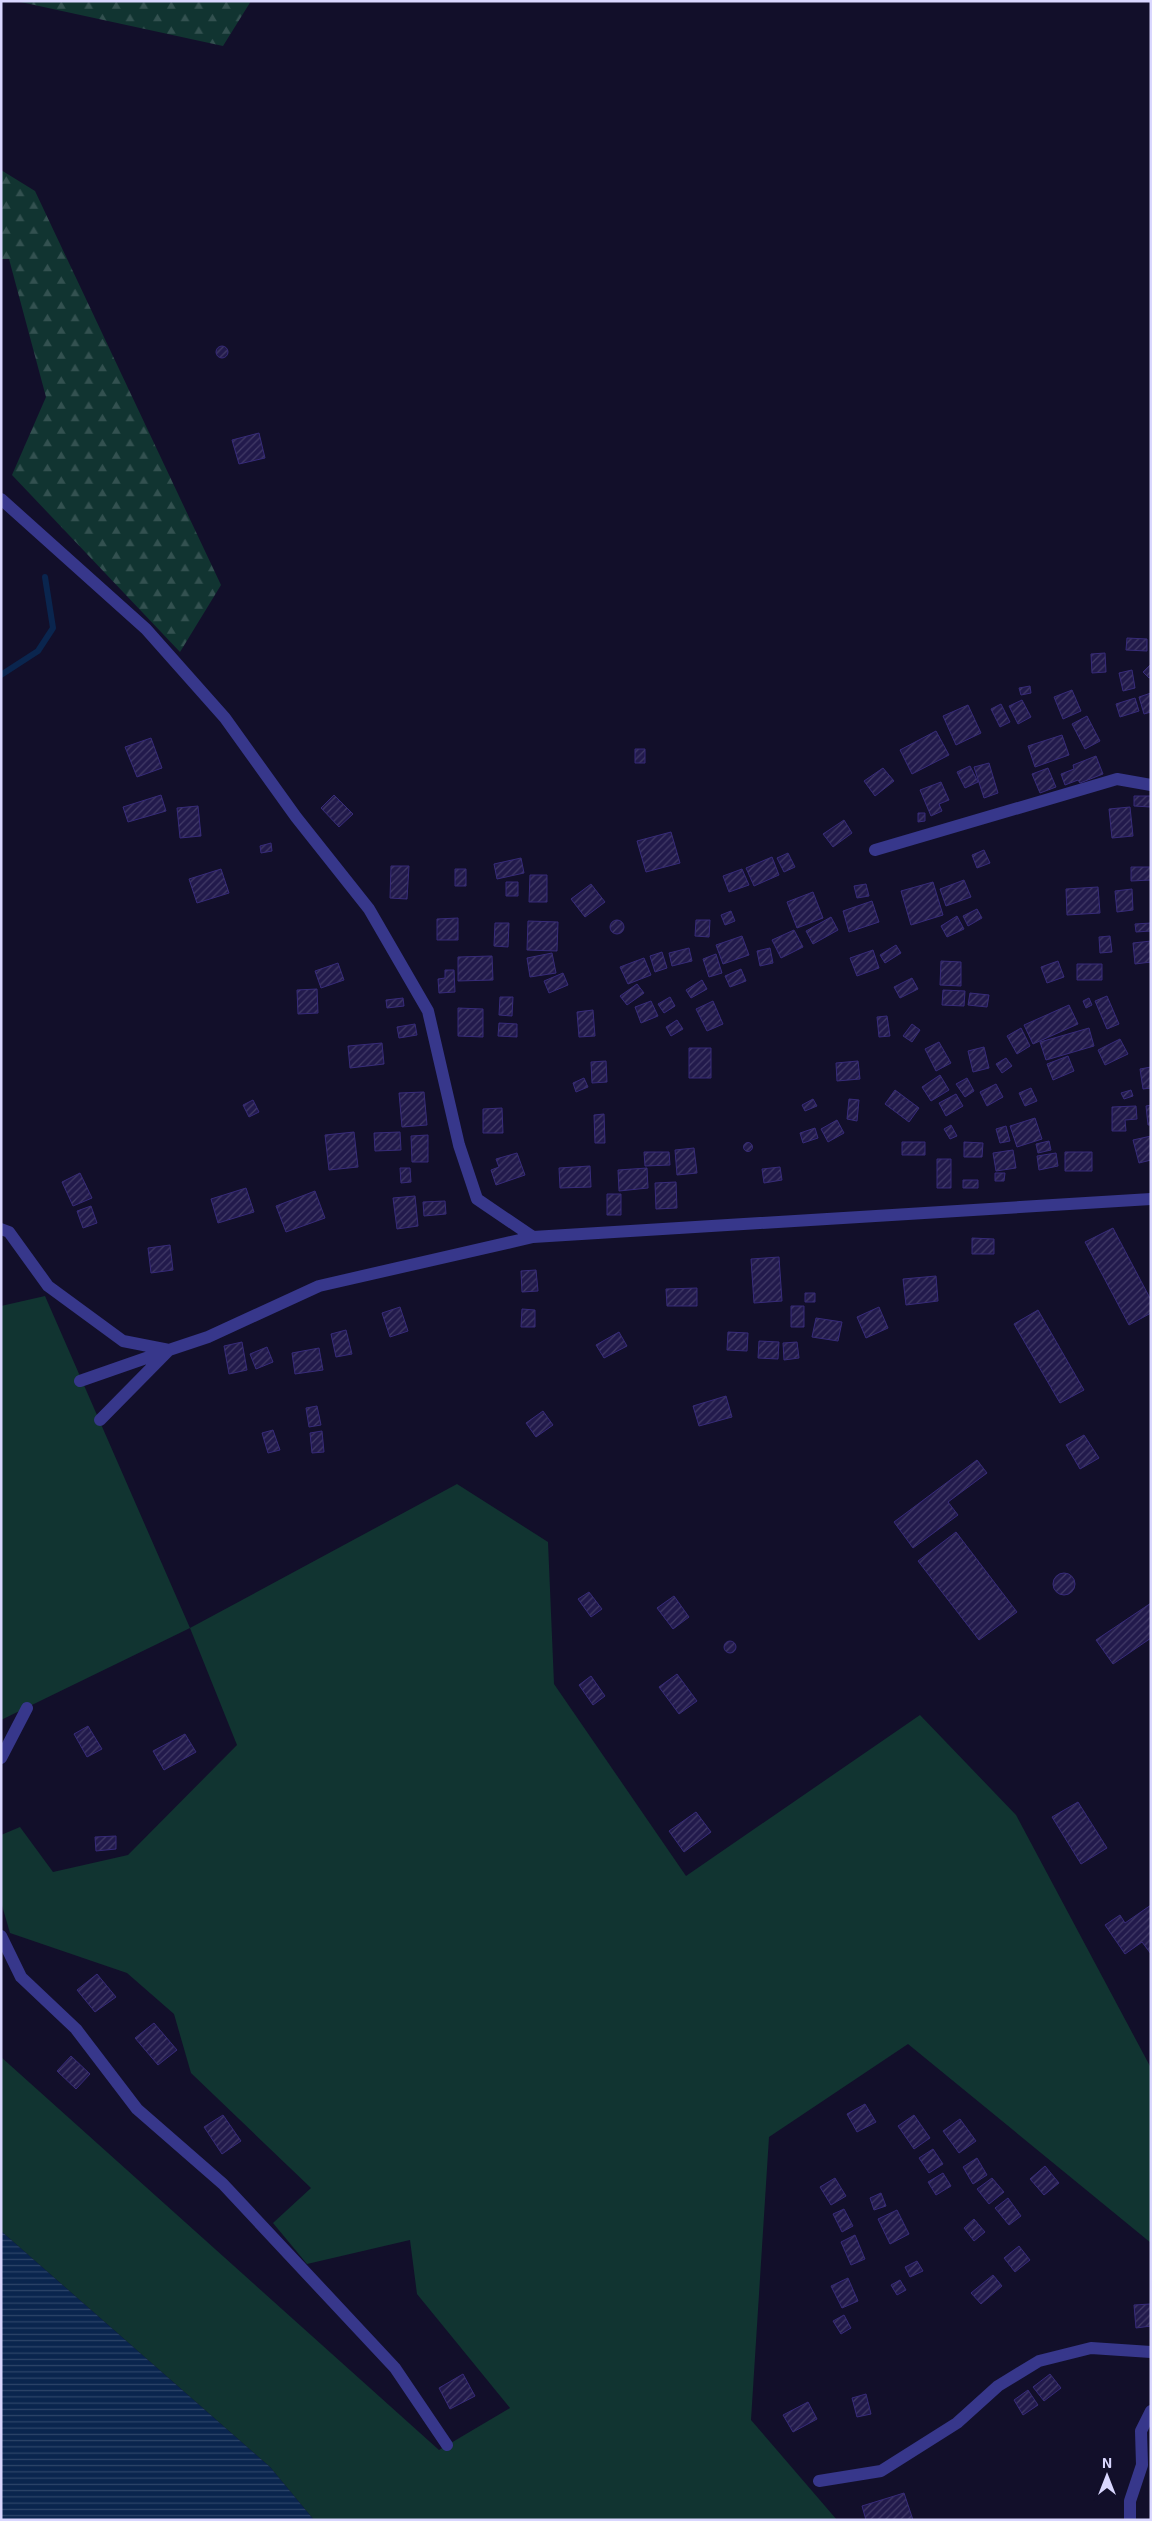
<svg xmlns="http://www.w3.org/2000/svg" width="1152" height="2521" font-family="'Exo 2',sans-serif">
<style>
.grass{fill:#113431}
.forest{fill:url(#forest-firs)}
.water{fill:url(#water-rules)}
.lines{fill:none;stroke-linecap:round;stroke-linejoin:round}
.stream{stroke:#0a254e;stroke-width:6}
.building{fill:url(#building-hatch);stroke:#372b79}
.street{stroke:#37378b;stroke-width:12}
</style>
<defs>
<pattern id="forest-firs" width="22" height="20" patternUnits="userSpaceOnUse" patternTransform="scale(1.25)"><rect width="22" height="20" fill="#113431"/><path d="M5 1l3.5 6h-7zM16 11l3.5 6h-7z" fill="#335150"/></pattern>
<pattern id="water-rules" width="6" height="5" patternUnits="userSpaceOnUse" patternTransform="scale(1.25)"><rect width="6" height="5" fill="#0a254e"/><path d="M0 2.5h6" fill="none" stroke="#2d4469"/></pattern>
<pattern id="building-hatch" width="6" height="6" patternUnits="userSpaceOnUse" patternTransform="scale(1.25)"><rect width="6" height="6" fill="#221a4c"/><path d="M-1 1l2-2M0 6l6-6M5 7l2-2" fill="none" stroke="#423b67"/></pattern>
</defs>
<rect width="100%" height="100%" fill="#120f2a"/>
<!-- grass -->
<path class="grass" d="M45,1296l145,332 267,-144 91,58 6,142 132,192 234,-161 96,100 135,253v175l-243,-199 -139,93 -18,283 86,100h-523l-44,-53 -269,-236v-174l438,393 71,-42 -93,-114 -7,-54 -103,24 -34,-41 38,-35 -120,-115 -17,-59 -47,-41 -117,-40 -9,-31v-67l19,-8 33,45 75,-17 109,-110 -47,-117 -189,92v-414z"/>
<!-- forest -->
<path class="forest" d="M16,1h235l-28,45z
M1,170l34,21 186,394 -41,67 -168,-177 34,-78 -37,-138h-8z"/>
<!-- water -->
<path class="water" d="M1,2231l269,236 44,53h-313z"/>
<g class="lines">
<!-- stream -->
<path class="stream" d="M1,675l37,-24 15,-23 -8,-51"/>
</g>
<!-- building -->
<path class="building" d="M216 352a6 6 0 1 1 12 0a6 6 0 1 1-12 0Z
M259,433l6,25 -26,6 -7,-24z
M1127,638l20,1v12l-21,-1z
M1105,653l1,19 -14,1 -1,-19z
M1151,664v13l-2,1 -6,-6z
M1132,670l3,18 -12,3 -4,-18z
M1030,686l1,7 -10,2 -2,-7z
M1072,690l9,21 -18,8 -9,-22z
M1151,693v19l-7,2 -5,-17z
M1135,698l4,13 -19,6 -4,-13z
M1022,700l9,17 -13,7 -9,-18z
M1001,704l9,18 -10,5 -9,-18z
M968,705l13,28 -25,12 -13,-29z
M1087,716l13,25 -15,8 -13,-25z
M936,731l13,24 -37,19 -12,-24z
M1062,735l7,20 -34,12 -7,-21z
M151,738l11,30 -25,9 -12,-30z
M635,749h10v14h-10z
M1096,756l7,18 -23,9 -2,-3 -13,5 -4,-11 13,-5 -1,-4z
M989,763l9,30 -14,5 -10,-31z
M970,766l8,16 -13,6 -8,-16z
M883,768l11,13 -19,15 -11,-15z
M1048,768l8,19 -16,6 -8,-19z
M941,782l8,18 -10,4 3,7 -11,5 -11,-26z
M161,795l5,16 -38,11 -5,-15z
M334,795l19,19 -14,13 -18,-19z
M1134,796h17v11l-17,-1z
M198,806l3,30 -21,2 -3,-30z
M1130,807l3,29 -21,2 -3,-29z
M918,813h7v8l-7,1z
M844,820l8,13 -19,14 -10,-13z
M671,832l9,31 -34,9 -9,-31z
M271,843l1,8 -11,2 -1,-7z
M984,850l6,13 -13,5 -5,-13z
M788,853l7,14 -11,5 -7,-14z
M772,857l7,18 -25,11 -8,-18z
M521,858l3,15 -27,6 -3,-15z
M391,866h18l-2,33 -17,-1z
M1131,867h20v13l-20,1z
M221,869l8,24 -32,10 -8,-24z
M455,869h11v17h-11z
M742,869l7,16 -20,7 -6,-16z
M530,875h17v27h-18z
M964,880l7,17 -25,9 -6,-17z
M506,882h12v14h-12z
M933,882l10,33 -32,10 -10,-34z
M591,884l14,18 -20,15 -14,-18z
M866,884l3,12 -12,2 -3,-12z
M1098,887l2,26 -33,2 -1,-26z
M1132,889l1,21 -16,2 -2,-21z
M813,892l10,26 -26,10 -10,-26z
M872,901l7,21 -30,10 -6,-21z
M977,909l5,9 -14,8 -5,-10z
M731,911l4,10 -10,4 -4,-10z
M957,916l7,13 -17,8 -6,-11z
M831,917l7,13 -25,14 -7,-13z
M458,918v22h-21v-21z
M610 927a7 7 0 1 1 14 0a7 7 0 1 1-14 0Z
M696,920h14l-1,17 -14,-1z
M528,921l30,1 -1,29 -30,-1z
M495,923h14l-1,24 -14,-1z
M1151,923v8l-15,1 -1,-8z
M794,930l9,17 -22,11 -9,-18z
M742,936l7,19 -26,9 -7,-19z
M1110,936l2,16 -12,1 -1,-16z
M1151,941v21l-16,2 -2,-21z
M896,945l5,8 -16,10 -5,-8z
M689,948l3,13 -20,5 -3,-13z
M770,948l3,15 -13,3 -3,-15z
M873,950l6,18 -22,8 -7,-18z
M662,952l5,16 -12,4 -5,-16z
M552,953l4,20 -26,4 -3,-19z
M716,954l6,19 -13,4 -6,-18z
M492,956l1,24 -35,1v-24z
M644,958l7,17 -23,9 -8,-17z
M941,961l20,1v24l-21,-1z
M1058,961l6,16 -17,6 -6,-16z
M338,963l6,17 -23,8 -6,-17z
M1077,964h25v16h-25z
M741,969l5,12 -16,6 -5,-11z
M445,970h9l1,22 -16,1 -1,-14 7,-1z
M563,973l5,12 -19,8 -5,-12z
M912,978l6,11 -18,9 -6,-11z
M702,980l5,9 -16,9 -5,-8z
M637,984l7,9 -17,12 -7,-9z
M317,989l1,24 -20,1 -1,-24z
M943,990l22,1 -1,15 -22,-1z
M970,993l19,2 -2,12 -19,-2z
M1107,996l12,28 -12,5 -12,-28z
M500,997h13l-1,19 -13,-1z
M670,997l5,9 -11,7 -6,-9z
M403,998l1,8 -17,2 -1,-8z
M1089,998l3,7 -6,3 -3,-7z
M651,1001l7,15 -17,7 -6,-16z
M713,1001l10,23 -16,7 -11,-22z
M1069,1005l9,19 -45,20 -9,-19z
M458,1008l25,1v28l-25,-1z
M593,1010l2,26 -16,1 -2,-25z
M887,1016l3,20 -11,1 -2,-20z
M677,1020l6,9 -12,7 -5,-9z
M499,1023l18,1v13l-19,-1z
M415,1024l2,11 -18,3 -2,-11z
M912,1024l8,6 -8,12 -9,-6z
M1021,1028l9,18 -13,8 -10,-18z
M1089,1028l5,18 -48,14 -6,-18z
M1120,1039l8,15 -23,11 -7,-15z
M939,1042l12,21 -15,8 -11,-22z
M382,1043l2,21 -34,4 -2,-22z
M984,1047l5,21 -16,4 -5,-21z
M689,1048h22v30h-22z
M1068,1056l6,15 -21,9 -6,-16z
M1006,1058l6,8 -10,7 -6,-9z
M606,1061l1,21 -15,1 -1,-21z
M858,1061l2,18 -23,2 -1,-18z
M1151,1067v21l-8,1 -3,-20z
M940,1075l9,15 -18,11 -9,-14z
M584,1078l4,9 -12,5 -3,-9z
M967,1078l7,13 -9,6 -9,-13z
M996,1084l7,13 -16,9 -7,-14z
M1031,1088l6,13 -12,5 -6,-13z
M895,1090l24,18 -10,14 -24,-18z
M1131,1090l2,6 -9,3 -3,-6z
M424,1092l3,33 -25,2 -3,-34z
M956,1094l7,12 -17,10 -7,-13z
M813,1099l4,7 -12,5 -3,-6z
M849,1099l10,1 -2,21 -10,-2z
M253,1100l6,12 -10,5 -6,-12z
M1151,1105v20h-3l-2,-19z
M1136,1106l1,13 -12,1 1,11h-14v-24z
M502,1108l1,25h-20v-24z
M604,1114l1,29h-10l-1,-28z
M1035,1118l7,21 -25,8 -7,-21z
M837,1120l7,13 -16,9 -7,-13z
M951,1125l6,11 -7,3 -6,-10z
M1006,1126l4,15 -10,2 -4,-14z
M815,1128l3,10 -15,5 -3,-10z
M354,1132l4,35 -29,3 -4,-35z
M400,1132l1,18 -26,1 -1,-18z
M428,1135v27h-16l-1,-26z
M1151,1136v24l-12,3 -6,-23z
M1049,1141l2,9 -13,3 -2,-9z
M902,1142h23v13h-23z
M964,1142l19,1 -1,14h-18z
M743.5 1147a4.5 4.5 0 1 1 9 0a4.5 4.5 0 1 1-9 0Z
M694,1148l3,25 -20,2 -2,-25z
M1013,1150l3,18 -20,3 -3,-18z
M644,1152h25l1,13 -25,1z
M1065,1152h27v19h-27z
M517,1153l8,22 -29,10 -5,-15 8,-3 -3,-8z
M1056,1153l2,13 -19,4 -2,-14z
M937,1159h14v29h-14z
M590,1166l1,21 -31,1 -1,-20z
M780,1167l2,13 -18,3 -2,-14z
M400,1168h10l1,14 -10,1z
M647,1168l1,20 -29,3 -1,-21z
M80,1173l12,25 -19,8 -11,-24z
M995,1173h10l-1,8h-9z
M963,1180h15v8h-15z
M676,1182l1,26 -21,1 -1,-26z
M246,1188l8,24 -36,11 -7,-24z
M315,1191l10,27 -39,14 -10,-26z
M607,1194h14v21h-14z
M415,1196l3,30 -21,3 -4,-31z
M445,1201l1,13 -22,2 -1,-14z
M91,1206l6,17 -14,5 -6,-17z
M1113,1228l38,72v13l-22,12 -44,-83z
M972,1238l22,1v15h-22z
M170,1245l3,25 -22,3 -3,-25z
M779,1257l3,44 -28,2 -3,-44z
M536,1270l2,21 -16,1 -1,-21z
M936,1276l2,25 -32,4 -3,-26z
M697,1288v18h-30l-1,-17z
M805,1293h10v9h-10z
M791,1306h13v21h-13z
M400,1307l8,24 -18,6 -8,-24z
M879,1307l9,21 -22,10 -9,-21z
M522,1309l13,1v17h-14z
M1038,1310l46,80 -24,13 -46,-79z
M816,1318l26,4 -4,19 -26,-4z
M346,1330l6,24 -16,3 -5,-23z
M619,1332l8,14 -23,12 -8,-13z
M728,1332l20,1 -1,18 -20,-1z
M759,1341l20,1 -1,17 -20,-1z
M242,1342l5,28 -18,4 -5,-28z
M797,1342l2,16 -15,2 -1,-17z
M267,1347l6,15 -17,7 -6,-15z
M319,1348l4,22 -28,4 -3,-21z
M726,1396l6,21 -33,9 -6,-20z
M317,1406l4,19 -12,2 -3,-19z
M543,1411l10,14 -17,12 -10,-14z
M273,1430l7,20 -12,3 -6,-20z
M322,1431l2,21 -12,1 -2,-20z
M1084,1435l15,23 -19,11 -14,-24z
M977,1460l10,13 -39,29 10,13 -45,33 -19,-26z
M956,1532l61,80 -38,28 -61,-79z
M1053 1584a11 11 0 1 1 22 0a11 11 0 1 1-22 0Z
M589,1592l13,17 -11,8 -13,-18z
M674,1596l15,21 -16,12 -16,-21z
M1151,1603v35l-38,26 -17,-24z
M724 1647a6 6 0 1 1 12 0a6 6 0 1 1-12 0Z
M677,1674l20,27 -18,13 -20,-27z
M591,1676l14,20 -12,9 -14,-20z
M88,1726l14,23 -15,8 -13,-23z
M185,1734l11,18 -32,18 -11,-19z
M1078,1802l29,46 -26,16 -29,-47z
M696,1812l15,20 -27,20 -15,-21z
M116,1836v13l-20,2 -1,-14z
M1151,1905v49l-9,-12 -17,12 -20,-29 15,-10 5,8z
M97,1974l19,23 -21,15 -18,-22z
M154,2023l23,27 -19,15 -23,-27z
M71,2056l19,18 -14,15 -19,-18z
M865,2104l11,18 -19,10 -10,-18z
M223,2115l18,26 -19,13 -18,-27z
M914,2115l16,23 -16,11 -16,-23z
M960,2119l16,22 -17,12 -16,-22z
M933,2149l10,15 -14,9 -10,-15z
M977,2158l10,17 -14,9 -10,-17z
M1045,2166l14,17 -15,12 -14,-16z
M943,2173l8,13 -15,9 -8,-13z
M835,2178l11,18 -15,9 -11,-18z
M992,2178l12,14 -15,12 -12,-15z
M881,2193l5,13 -12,4 -4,-12z
M1008,2198l13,18 -12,9 -14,-17z
M844,2209l9,17 -11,6 -9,-18z
M897,2210l12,24 -19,10 -12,-25z
M974,2219l11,13 -11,9 -10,-13z
M855,2235l10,24 -14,6 -10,-23z
M1019,2246l11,14 -15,12 -11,-14z
M917,2261l6,10 -13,6 -5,-10z
M993,2275l9,11 -21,18 -10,-11z
M848,2278l10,23 -16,7 -11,-22z
M900,2280l6,10 -9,5 -6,-10z
M1150,2304l1,22 -15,2 -2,-23z
M844,2315l7,13 -10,6 -8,-13z
M463,2374l12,22 -25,13 -11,-21z
M1050,2374l11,14 -17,13 -11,-14z
M1028,2390l10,15 -15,10 -9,-15z
M866,2394l5,20 -14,3 -5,-19z
M808,2402l9,17 -24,13 -10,-17z
M904,2493l9,27h-47l-4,-14z"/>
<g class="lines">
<!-- street -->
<path class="street" d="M1,499l145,130 79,89 71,99 73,92 59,102 31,134 18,54 56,38
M875,850l242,-71 34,6
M1,1229l8,3 39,54 75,55 46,9 -89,31
M100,1420l69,-70 39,-13 111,-51 214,-49 618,-38
M1,1758l26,-50
M1,1936l20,41 55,52 61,80 86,75 172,184 52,77
M819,2481l62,-10 76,-48 41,-37 41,-25 52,-13 60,4
M1130,2520v-19l12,-36 -1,-34 10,-20"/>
</g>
<!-- border -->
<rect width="1152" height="2521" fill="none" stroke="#dad7ff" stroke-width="5"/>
<!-- north arrow -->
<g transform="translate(1107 2476)" stroke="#120f2a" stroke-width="4" paint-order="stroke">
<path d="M0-4L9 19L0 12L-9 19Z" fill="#dad7ff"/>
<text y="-8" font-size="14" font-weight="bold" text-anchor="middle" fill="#dad7ff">N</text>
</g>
</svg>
